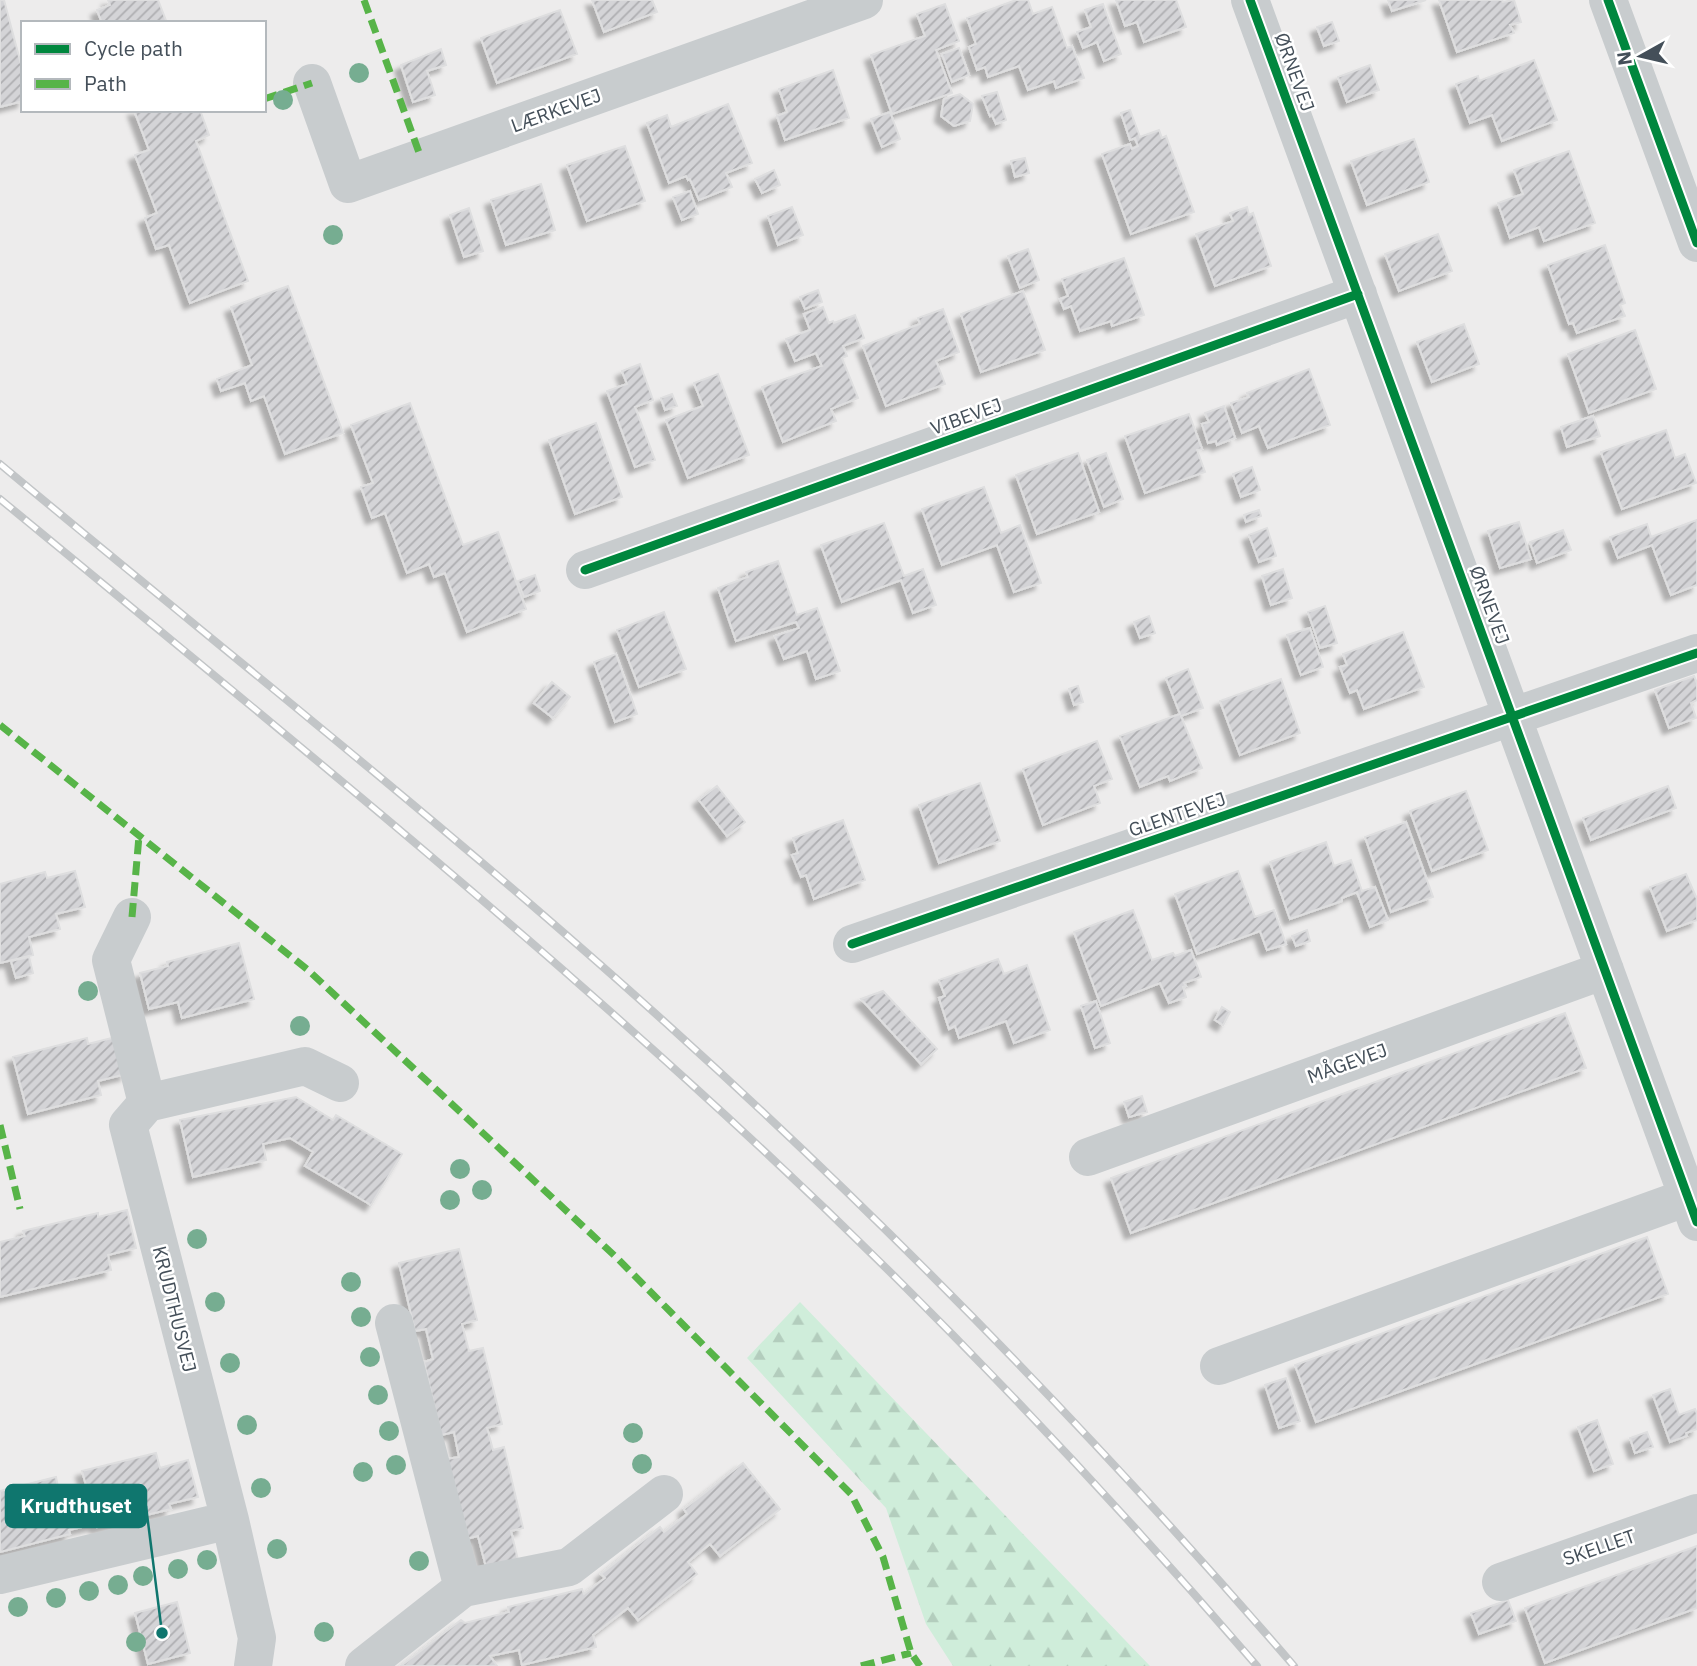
<svg xmlns="http://www.w3.org/2000/svg" width="1697" height="1666" font-family="'IBM Plex Sans',sans-serif">
<style>
.forest{fill:url(#forest-firs)}
.building{fill:url(#building-hatch);stroke:#dededf;stroke-width:2;filter:url(#shadow)}
.lines{fill:none;stroke-linecap:round;stroke-linejoin:round}
.minor{stroke:#c8ccce;stroke-width:38}
.tertiary{stroke:#c8ccce;stroke-width:38}
.rail-casing{stroke:#c2c5c7;stroke-width:8}
.rail{stroke:#fff;stroke-width:5;stroke-dasharray:16;stroke-linecap:butt}
.quiet{stroke:#57b448;stroke-width:7;stroke-dasharray:14 7;stroke-linecap:butt}
.cycleway-casing{stroke:#fff;stroke-width:13}
.cycleway{stroke:#00873e;stroke-width:9}
.tree{fill:#76ad91}
.labels{text-anchor:middle;dominant-baseline:central;stroke-width:5;stroke-linejoin:round;paint-order:stroke}
.street-label{font-size:19px;fill:#444f59;stroke:#fff}
.leader{fill:none;stroke:#0f766e;stroke-width:2.5}
.callout-dot{fill:#0f766e;stroke:#fff;stroke-width:2.5}
.callout{fill:#0f766e;stroke:#0f766e;stroke-width:2.5}
.callout-label{font-size:21px;text-anchor:middle;font-weight:bold;fill:#fff}
</style>
<defs>
<pattern id="forest-firs" width="22" height="20" patternUnits="userSpaceOnUse" patternTransform="scale(1.75)"><rect width="22" height="20" fill="#cfedda"/><path d="M5 1l3.5 6h-7zM16 11l3.5 6h-7z" fill="#b3cdbd"/></pattern>
<pattern id="building-hatch" width="6" height="6" patternUnits="userSpaceOnUse" patternTransform="scale(1.75)"><rect width="6" height="6" fill="#d4d4d7"/><path d="M-1 1l2-2M0 6l6-6M5 7l2-2" fill="none" stroke="#aeaeb1"/></pattern>
<filter id="shadow"><feDropShadow dx="-6" dy="6" stdDeviation="2" flood-color="#0004"/></filter>
</defs>
<rect width="100%" height="100%" fill="#edecec"/>
<!-- forest -->
<path class="forest" d="M800,1302l350,364h-197l-27,-42 -40,-116 -139,-150z"/>
<!-- building -->
<path class="building" d="M0,0h4l19,72v29l-23,6z
M108,0h50l9,23h-65l-5,-13 13,-5z
M592,0h60l5,12 -53,20z
M1016,0h12l5,14 19,-7 15,41 5,-2 12,32 -28,10 -2,-7 -26,9 -9,-24 -31,11 -3,-10 -8,3 -8,-23 7,-3 -9,-26z
M1116,0h60l10,27 -42,15 -7,-20 -12,4z
M1388,0h38l-34,11z
M1439,0h63l1,2 11,-2 7,22 -11,3 4,8 -57,19z
M945,4l14,37 -23,9 16,43 -60,21 -21,-59 54,-19 -8,-22z
M1103,4l18,50 -17,7 -7,-19 -14,6 -6,-16 14,-5 -6,-17z
M560,10l17,44 -80,29 -16,-45z
M1332,22l7,19 -15,5 -7,-19z
M959,48l10,27 -17,7 -10,-28z
M441,49l5,16 -19,6 8,24 -22,7 -12,-37z
M1534,60l23,60 -55,21 -10,-26 -22,8 -14,-39 22,-8 1,5z
M1370,65l9,25 -32,12 -9,-25z
M833,70l16,48 -64,22 -8,-24 10,-4 -8,-23z
M997,92l9,28 -10,4 -4,-9 -2,1 -8,-20z
M960,94l13,10 -3,17 -16,5 -13,-10 3,-17z
M728,104l24,59 -26,10 6,14 -33,13 -9,-21 -2,1 -2,-4 -17,7 -22,-60 20,-8 4,12z
M134,110h66l9,25 -13,6 52,140 -58,22 -21,-58 -13,4 -11,-31 12,-5 -22,-58 14,-5z
M1130,110l10,27 19,-7 3,8 4,-2 28,76 -63,22 -29,-80 28,-10 2,5 6,-3 -3,-8 -5,2 -9,-27z
M890,112l10,27 -18,8 -11,-28z
M1414,139l15,43 -62,23 -16,-44z
M625,146l20,55 -58,20 -20,-56z
M1569,151l26,72 -51,18 -5,-14 -29,11 -12,-35 25,-9 -9,-24z
M1025,158l4,15 -14,4 -4,-16z
M774,170l6,15 -18,8 -7,-14z
M541,184l14,46 -49,15 -15,-45z
M690,191l8,23 -16,6 -9,-23z
M792,207l11,28 -25,10 -10,-29z
M1247,207l2,8 4,-2 18,53 -56,20 -19,-52 37,-13 -3,-8z
M469,208l14,43 -19,6 -14,-42z
M1438,234l14,37 -53,20 -14,-37z
M1605,245l20,58 -5,2 5,11 -48,17 -4,-10 -4,1 -21,-59z
M1028,249l11,31 -19,8 -12,-32z
M1124,258l20,57 -32,11 -1,-5 -31,10 -9,-25 -7,3 -4,-10 8,-3 -6,-17z
M288,286l55,147 -58,21 -21,-58 -13,5 -6,-18 -24,8 -4,-12 35,-14 -21,-58z
M818,290l4,12 -17,7 -5,-12z
M1023,291l22,59 -64,22 -20,-58z
M823,307l6,16 4,-2 1,2 21,-8 9,23 -21,8 4,10 -5,2 16,40 -27,11 5,12 -53,21 -21,-55 60,-21 -6,-13 -21,8 -9,-22 24,-9 -6,-16z
M943,309l16,43 -23,9 9,23 -59,22 -23,-60 57,-22 -2,-6z
M1464,324l15,40 -47,18 -15,-40z
M1635,330l21,59 -67,24 -21,-59z
M640,364l13,36 -18,7 20,53 -20,7 -28,-76 20,-7 -5,-13z
M1309,369l21,56 -62,23 -9,-22 -17,7 -11,-30 18,-6 -2,-4z
M718,374l31,81 -61,23 -22,-58 37,-14 -9,-23z
M672,394l5,12 -12,4 -4,-12z
M410,403l53,142 35,-13 28,77 -59,23 -22,-59 -11,4 -5,-13 -22,9 -22,-60 -13,5 -11,-31 12,-4 -22,-58z
M1224,406l11,32 -18,7 -1,-4 -8,2 -6,-19 7,-2 -4,-9z
M1189,414l13,35 -5,1 8,22 -60,21 -20,-57z
M1593,416l7,20 -33,11 -6,-20z
M596,423l26,74 -47,17 -26,-74z
M1666,430l9,28 10,-4 11,29 -74,26 -21,-57z
M1078,453l21,59 -62,22 -21,-59z
M1106,453l17,46 -19,8 -17,-47z
M1252,467l8,23 -19,7 -8,-23z
M984,487l17,46 19,-8 21,58 -27,9 -17,-47 -55,20 -20,-56z
M1259,510l2,6 -15,6 -2,-7z
M1697,520v65l-26,10 -19,-50 -34,13 -8,-21 37,-13 4,13z
M1519,522l12,37 -31,9 -12,-37z
M884,523l20,53 19,-7 13,36 -23,8 -12,-33 -59,22 -21,-57z
M1267,528l9,28 -17,6 -10,-27z
M1563,530l8,20 -34,13 -7,-21z
M778,561l19,54 20,-7 23,63 -24,8 -9,-28 -23,8 -9,-23 24,-8 -3,-6 -60,19 -18,-53 30,-11 -2,-5z
M1283,569l9,29 -21,7 -9,-29z
M535,575l5,16 -16,6 -6,-16z
M1325,606l12,37 -17,5 -12,-36z
M664,612l22,57 -47,18 -22,-57z
M1149,616l6,17 -15,5 -6,-16z
M1310,628l13,39 -22,8 -14,-40z
M1403,632l21,55 -60,22 -7,-19 -7,3 -10,-26 7,-2 -4,-11z
M616,654l21,60 -22,8 -21,-60z
M1188,669l15,39 -22,8 21,52 -32,13 -2,-5 -28,11 -20,-51 60,-22 -14,-36z
M1694,676l3,7v17l-6,3 5,15 -27,10 -14,-38z
M1281,679l19,54 -60,22 -20,-54z
M552,682l18,15 -17,21 -19,-15z
M1078,686l5,16 -9,3 -5,-16z
M1097,741l15,38 -18,7 6,17 -57,22 -20,-56z
M980,783l20,58 -61,22 -20,-58z
M717,786l28,36 -18,14 -28,-36z
M1668,786l8,22 -85,32 -8,-22z
M1466,791l22,59 -56,21 -22,-60z
M843,820l22,60 -51,19 -8,-24 -5,2 -9,-22 6,-2 -5,-15z
M1406,822l27,75 -42,15 -26,-75z
M1326,842l8,24 17,-6 11,31 13,-4 13,33 -18,7 -13,-35 -15,6v3l-52,18 -20,-57z
M75,871l10,36 -29,7 4,15 -31,8 4,18 -33,8v-79l45,-12 2,6z
M1238,871l17,46 19,-7 12,34 -19,6 -7,-19 -63,23 -22,-60z
M1686,874l11,25v21l-30,11 -17,-44z
M1133,910l19,50 21,-7 2,3 16,-6 10,27 -17,6 2,3 -3,1 3,10 -17,6 -9,-20 -59,23 -27,-74z
M1307,930l3,11 -14,5 -4,-10z
M239,943l15,56 -72,19 -4,-16 -29,7 -9,-36 28,-7 -1,-4z
M29,957l4,16 -17,5 -5,-17z
M998,959l6,15 23,-9 23,65 -36,13 -8,-22 -47,17 -4,-12 -6,3 -10,-31 6,-2 -6,-16z
M883,991l54,58 -16,15 -60,-65z
M1096,1001l14,42 -15,5 -14,-42z
M1222,1007l8,5 -7,13 -8,-5z
M1565,1013l21,55 -455,165 -20,-55z
M116,1037l10,37 -28,7 3,14 -73,19 -15,-57 74,-19 1,6z
M1142,1096l5,16 -18,5 -5,-15z
M296,1097l37,23 3,-5 66,39 -31,51 -66,-39 8,-14 -23,-14 -27,6 3,16 -73,17 -13,-57z
M127,1210l9,38 -28,7 3,15 -111,27v-55l25,-6 -2,-5 75,-18v4z
M1647,1237l21,57 -352,128 -21,-57z
M459,1249l18,71 -15,4 7,27 14,-3 19,76 -15,4 6,22 11,-3 19,81 -12,3 7,29 -32,7 -8,-31 -12,3 -19,-80 12,-2 -5,-25 -13,3 -17,-73 9,-3 -7,-30 -11,2 -16,-68z
M1286,1378l14,43 -21,7 -14,-43z
M1670,1389l9,26 16,-6 2,5v15l-11,4 1,3 -17,6 -17,-47z
M1597,1420l16,44 -19,7 -16,-44z
M1647,1432l6,15 -18,6 -5,-15z
M156,1453l4,15 28,-8 10,37 -29,7 2,5 -74,18 -2,-3 -26,6 1,4 -70,18v-61l56,-14 3,15 27,-7 -4,-14z
M743,1463l37,46 -60,47 -10,-12 -22,18 9,12 -59,46 -10,-12 -35,27 3,12 -74,18 -3,-15 -29,6 7,10h-96l60,-46 4,3 44,-11 -1,-5 74,-18 2,5 21,-16 -4,-4 59,-47 4,5 23,-18 -3,-5z
M1697,1546v62l-152,55 -20,-55z
M1508,1600l8,21 -37,13 -8,-21z
M177,1602l13,51 -42,11 -13,-51z"/>
<g class="lines">
<!-- minor -->
<path class="minor" d="M1250,0l447,1222
M312,83l36,101 516,-184
M585,570l773,-276
M132,917l-21,43 36,143 -19,22 102,395 27,118 -4,28
M852,944l845,-291
M147,1103l158,-37 35,17
M1088,1157l517,-187
M394,1323l69,265
M1219,1366l469,-169
M0,1575l230,-55
M1501,1582l196,-69
M364,1666l99,-78 106,-21 95,-73"/>
<!-- tertiary -->
<path class="tertiary" d="M1608,0l89,243"/>
<defs>
<path id="rail" d="M0,464c223,186 452,366 667,560 223,201 431,415 627,642
M0,499c257,212 517,422 762,650 175,163 339,336 495,517"/>
</defs>
<!-- rail casing -->
<use href="#rail" class="rail-casing"/>
<!-- rail -->
<use href="#rail" class="rail"/>
<!-- quiet -->
<path class="quiet" d="M364,0l57,158
M264,99l48,-16
M0,725l308,245 309,288 234,236 32,63 28,96 9,13
M132,917l7,-81
M0,1125l20,84
M861,1666l50,-13"/>
<defs>
<path id="cycleway" d="M1250,0l447,1222
M1608,0l89,243
M585,570l773,-276
M852,944l845,-291"/>
</defs>
<!-- cycleway casing -->
<use href="#cycleway" class="cycleway-casing"/>
<!-- cycleway -->
<use href="#cycleway" class="cycleway"/>
</g>
<!-- trees -->
<g class="tree">
<circle cx="359" cy="73" r="10"/>
<circle cx="283" cy="100" r="10"/>
<circle cx="333" cy="235" r="10"/>
<circle cx="88" cy="991" r="10"/>
<circle cx="300" cy="1026" r="10"/>
<circle cx="460" cy="1169" r="10"/>
<circle cx="482" cy="1190" r="10"/>
<circle cx="450" cy="1200" r="10"/>
<circle cx="197" cy="1239" r="10"/>
<circle cx="351" cy="1282" r="10"/>
<circle cx="215" cy="1302" r="10"/>
<circle cx="361" cy="1317" r="10"/>
<circle cx="370" cy="1357" r="10"/>
<circle cx="230" cy="1363" r="10"/>
<circle cx="378" cy="1395" r="10"/>
<circle cx="247" cy="1425" r="10"/>
<circle cx="389" cy="1431" r="10"/>
<circle cx="633" cy="1433" r="10"/>
<circle cx="642" cy="1464" r="10"/>
<circle cx="396" cy="1465" r="10"/>
<circle cx="363" cy="1472" r="10"/>
<circle cx="261" cy="1488" r="10"/>
<circle cx="277" cy="1549" r="10"/>
<circle cx="207" cy="1560" r="10"/>
<circle cx="419" cy="1561" r="10"/>
<circle cx="178" cy="1569" r="10"/>
<circle cx="143" cy="1576" r="10"/>
<circle cx="118" cy="1585" r="10"/>
<circle cx="89" cy="1591" r="10"/>
<circle cx="56" cy="1598" r="10"/>
<circle cx="18" cy="1607" r="10"/>
<circle cx="324" cy="1632" r="10"/>
<circle cx="136" cy="1642" r="10"/>
</g>
<g class="labels">
<!-- street labels -->
<g class="street-label">
<text transform="translate(1295 72) rotate(70)">ØRNEVEJ</text>
<text transform="translate(556 110) rotate(-20)">LÆRKEVEJ</text>
<text transform="translate(966 416) rotate(-20)">VIBEVEJ</text>
<text transform="translate(1490 605) rotate(70)">ØRNEVEJ</text>
<text transform="translate(1177 814) rotate(-19)">GLENTEVEJ</text>
<text transform="translate(1347 1063) rotate(-20)">MÅGEVEJ</text>
<text transform="translate(175 1309) rotate(76)">KRUDTHUSVEJ</text>
<text transform="translate(1599 1547) rotate(-19)">SKELLET</text>
</g>
</g>
<!-- callouts -->
<path class="leader" d="M162 1633L146 1506"/>
<circle class="callout-dot" cx="162" cy="1633" r="7"/>
<rect class="callout" x="6" y="1485" width="140" height="42" rx="7"/>
<g class="callout-label">
<text x="76" y="1513">Krudthuset</text>
</g>
<!-- legend -->
<rect x="21" y="21" width="245" height="91" fill="#ffffff" stroke="#b4b9bd" stroke-width="2"/>
<rect x="35" y="44" width="35" height="10" fill="#00873e" stroke="#b4b9bd" stroke-width="2"/>
<text x="84" y="56" font-size="21" fill="#444f59">Cycle path</text>
<rect x="35" y="79" width="35" height="10" fill="#57b448" stroke="#b4b9bd" stroke-width="2"/>
<text x="84" y="91" font-size="21" fill="#444f59">Path</text>
<!-- north arrow -->
<g transform="translate(1641 56) rotate(262)" stroke="#ffffff" stroke-width="5" paint-order="stroke">
<path d="M0-5L12 26L0 18L-12 26Z" fill="#444f59"/>
<text y="-10" font-size="19" font-weight="bold" text-anchor="middle" fill="#444f59">N</text>
</g>
</svg>
